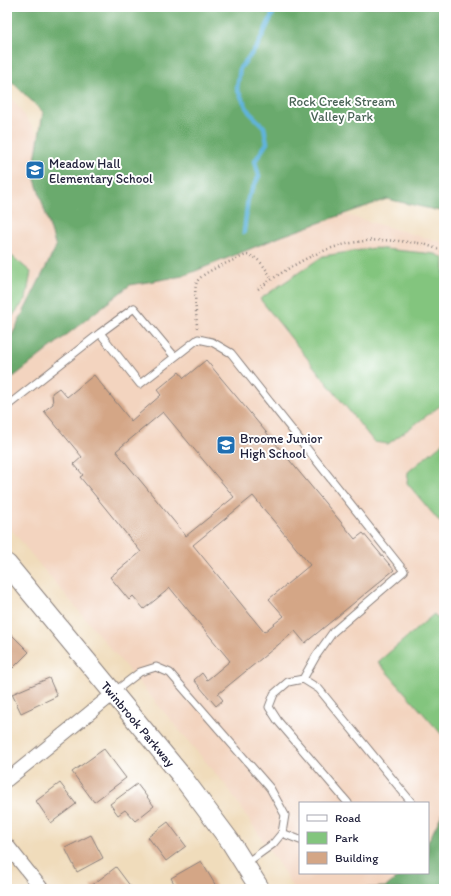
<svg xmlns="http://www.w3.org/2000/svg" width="451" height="896" font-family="Itim,sans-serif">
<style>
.built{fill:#f3d4bf;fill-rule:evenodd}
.green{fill:#83c57e;stroke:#52745c}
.forest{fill:#6aaa6d;stroke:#466654}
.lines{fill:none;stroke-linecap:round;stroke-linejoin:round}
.stream{stroke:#61b4dc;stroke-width:4.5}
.building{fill:#d4a686;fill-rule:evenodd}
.lane-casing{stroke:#897f7b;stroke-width:9}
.street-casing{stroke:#897f7b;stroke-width:15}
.secondary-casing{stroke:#897f7b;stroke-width:21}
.path{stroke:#897f7b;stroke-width:2.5;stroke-dasharray:1 3;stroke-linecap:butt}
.lane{stroke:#fff;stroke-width:7}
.street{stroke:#fff;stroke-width:13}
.secondary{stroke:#fff;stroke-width:19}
.labels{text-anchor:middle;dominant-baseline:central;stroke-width:4;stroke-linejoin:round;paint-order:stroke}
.park-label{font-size:13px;fill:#496356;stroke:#fff}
.poi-label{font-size:13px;fill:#22223b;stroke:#fff;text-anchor:start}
.street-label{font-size:13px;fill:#22223b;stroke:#fff}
</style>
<rect width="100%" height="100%" fill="#fff"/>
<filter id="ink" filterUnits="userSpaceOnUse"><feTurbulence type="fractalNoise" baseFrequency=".025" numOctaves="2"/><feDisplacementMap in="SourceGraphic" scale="8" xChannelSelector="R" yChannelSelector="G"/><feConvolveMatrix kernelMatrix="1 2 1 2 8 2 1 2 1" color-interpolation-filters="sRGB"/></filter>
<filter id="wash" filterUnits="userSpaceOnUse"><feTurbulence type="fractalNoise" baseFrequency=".012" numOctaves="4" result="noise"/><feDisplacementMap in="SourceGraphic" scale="16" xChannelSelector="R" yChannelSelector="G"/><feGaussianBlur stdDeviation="0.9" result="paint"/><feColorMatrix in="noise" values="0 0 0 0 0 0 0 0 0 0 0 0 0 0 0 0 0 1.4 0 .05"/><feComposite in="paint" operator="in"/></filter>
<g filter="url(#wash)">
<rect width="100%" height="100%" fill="#f0dcbb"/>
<!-- built -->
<path class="built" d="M7,91l112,157 127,-62 198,57v646h-151l-6,-12 -60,-90 -187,-222 -33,-41zM300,803h128v70h-128z"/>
<!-- green -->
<path class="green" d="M374,248l61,6 9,4v145l-56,41 -14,-2 -114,-143 63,-43z
M7,252l24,20 -5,27 -15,19 -4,3z
M444,442v85l-37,-44 1,-11z
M434,614l10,11v112l-66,-75z"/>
<!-- forest -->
<path class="forest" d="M7,7h437v205l-57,-13 -105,37 -99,40 -53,9 -123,97v-43l4,-2 45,-90 -23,-74 10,-61 -36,-35z
M444,810v79h-97l39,-2 17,-14h25v-31z"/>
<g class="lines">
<!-- stream -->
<path class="stream" d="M244,232l4,-34 11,-22 -4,-15 12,-18 -3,-16 -15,-15 -12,-23 3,-21 17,-21 19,-40"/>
</g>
<g id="blocks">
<!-- building -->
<path class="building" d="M206,360l149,179 8,-6 31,37 -89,73 -10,-12 -77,63 5,6 -7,6 -22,-26 8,-7 5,7 23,-19 -60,-73 -26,21 -11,-13 -4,4 -19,-23 31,-25 -61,-75 3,-2 -9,-11 8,-7 -38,-46 9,-7 -1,-11 7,-5 8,9 27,-22 37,46 30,-26 -4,-5 22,-18 5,6zM163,412l71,85 -48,39 -70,-85zM253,496l57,69 -41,34 15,17 -20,16 -71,-87z
M7,630l22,22 -16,16 -6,-6z
M49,678l8,18 -36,17 -9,-19z
M104,749l22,29 -32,24 -22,-30z
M60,783l16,21 -25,19 -15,-22z
M137,784l17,22 -19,15 -10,-11 -7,5 -8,-11z
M168,822l18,24 -20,15 -18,-24z
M91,835l12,23 -26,14 -12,-24z
M201,861l15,25 -6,3h-23l-1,-3 -5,3h-4l-6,-11z
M116,867l15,20 -3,2h-35l-2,-3z"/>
</g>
</g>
<g filter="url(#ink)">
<use href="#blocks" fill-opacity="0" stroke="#897f7b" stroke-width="1"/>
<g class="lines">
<defs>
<path id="lane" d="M174,356l-40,-48 -34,25 40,51 58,-45 14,3 19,11 173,218 -71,61 -17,24 -13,23
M7,406l93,-73
M114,692l26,-20 16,-5 14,6 100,115 15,27 -3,18 -9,11 -27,19
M348,803l-70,-82 -9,-14 5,-13 14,-12 15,-3 16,10 93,114
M282,833l18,7"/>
<path id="street" d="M7,780l106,-86
M7,845l35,44"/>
<path id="secondary" d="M7,564l173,210 50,67 30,48"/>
</defs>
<!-- lane casing -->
<use href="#lane" class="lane-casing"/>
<!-- street casing -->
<use href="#street" class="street-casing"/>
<!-- secondary casing -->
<use href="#secondary" class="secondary-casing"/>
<!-- path -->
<path class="path" d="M258,289c46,-33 83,-53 141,-48 6,1 13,1 19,2 9,1 17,6 26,8
M197,328c0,-10 -4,-38 0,-46 5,-11 38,-22 49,-27 12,0 20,14 26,24"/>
<!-- lane -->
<use href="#lane" class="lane"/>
<!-- street -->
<use href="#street" class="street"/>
<!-- secondary -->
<use href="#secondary" class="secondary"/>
</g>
</g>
<!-- icons -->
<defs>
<symbol id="school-square" viewBox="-11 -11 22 22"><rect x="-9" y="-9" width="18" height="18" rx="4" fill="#1f6fb2" stroke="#fff"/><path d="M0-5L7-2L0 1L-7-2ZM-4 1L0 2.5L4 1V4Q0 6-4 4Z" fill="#fff"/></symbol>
</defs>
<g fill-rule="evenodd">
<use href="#school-square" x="24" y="159" width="22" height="22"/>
<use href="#school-square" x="215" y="434" width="22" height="22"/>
</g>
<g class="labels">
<!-- park labels -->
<g class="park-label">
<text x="342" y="101">Rock Creek Stream<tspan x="342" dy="15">Valley Park</tspan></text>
</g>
<!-- poi labels -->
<g class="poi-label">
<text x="49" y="163">Meadow Hall<tspan x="49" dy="15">Elementary School</tspan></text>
<text x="240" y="438">Broome Junior<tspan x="240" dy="15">High School</tspan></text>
</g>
<!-- street labels -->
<g class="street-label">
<text transform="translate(138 724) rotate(50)">Twinbrook Parkway</text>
</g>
</g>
<!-- margin -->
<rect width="451" height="896" fill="none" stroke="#fff" stroke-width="24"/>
<!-- legend -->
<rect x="299" y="802" width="130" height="72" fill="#ffffff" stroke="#a7a7b1"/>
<rect x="307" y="815" width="20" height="6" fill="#ffffff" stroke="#a7a7b1"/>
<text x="335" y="822" font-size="12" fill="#22223b">Road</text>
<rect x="307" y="832" width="20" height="12" fill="#83c57e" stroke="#a7a7b1"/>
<text x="335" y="842" font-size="12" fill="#22223b">Park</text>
<rect x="307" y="852" width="20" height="12" fill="#d4a686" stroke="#a7a7b1"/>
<text x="335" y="862" font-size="12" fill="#22223b">Building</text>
</svg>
